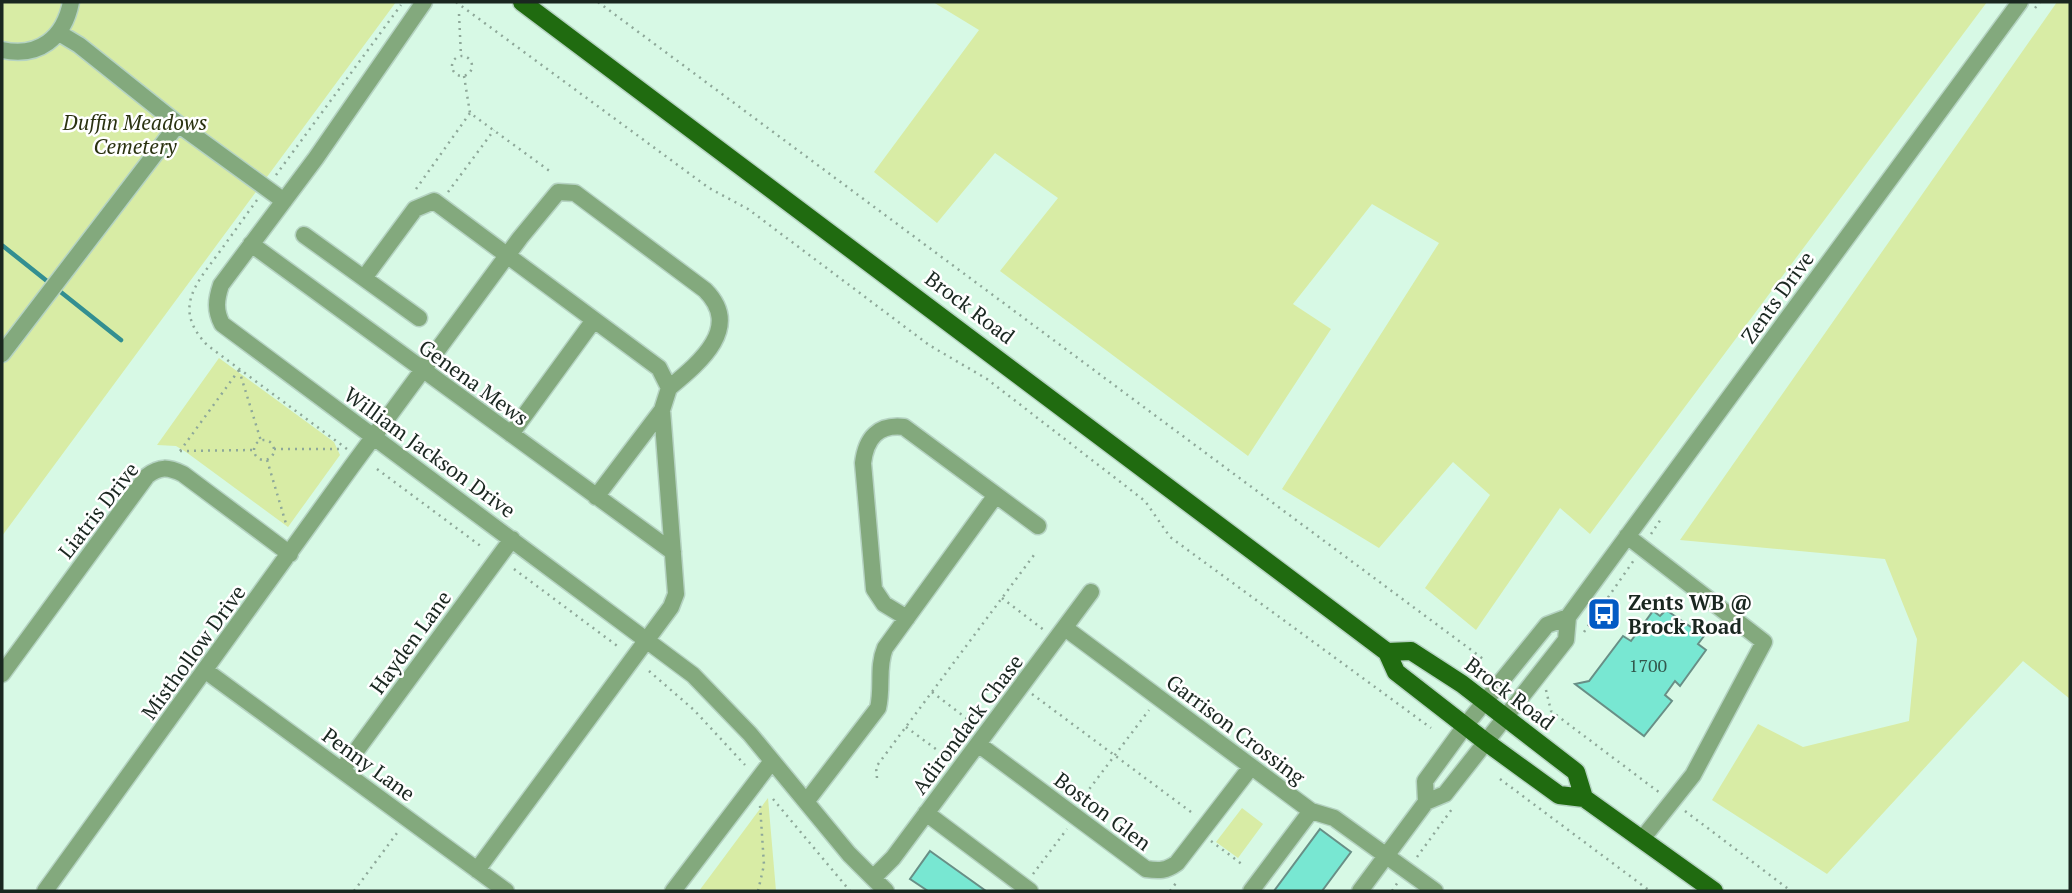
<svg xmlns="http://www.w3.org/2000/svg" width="2072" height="893" font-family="'PT Serif',serif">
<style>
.green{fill:#d8eca5}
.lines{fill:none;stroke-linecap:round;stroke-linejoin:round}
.stream{stroke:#338f91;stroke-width:4.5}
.building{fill:#78e7d2;stroke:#688f86;stroke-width:2}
.minor-casing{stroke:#b5d3c2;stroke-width:19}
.major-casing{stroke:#b5d3c2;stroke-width:21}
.path{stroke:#8ea899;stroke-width:2.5;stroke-dasharray:2 5;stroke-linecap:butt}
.minor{stroke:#83a97d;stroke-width:16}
.major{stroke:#206b10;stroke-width:18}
.labels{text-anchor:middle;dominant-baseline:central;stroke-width:5;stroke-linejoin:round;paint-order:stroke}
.number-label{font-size:18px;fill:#32574c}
.park-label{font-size:21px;font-style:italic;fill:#2a3210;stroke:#fff}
.street-label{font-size:21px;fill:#1a2720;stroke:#fff}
.poi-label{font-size:21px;font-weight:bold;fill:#1a2720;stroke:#fff;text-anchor:start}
</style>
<rect width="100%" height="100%" fill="#d7f9e5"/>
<!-- green -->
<path class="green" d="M2,2h394l-394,534z
M933,2h1054l-397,532 -30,-26 -84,122 -51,-42 65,-93 -37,-33 -74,86 -97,-59 157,-246 -67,-39 -79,100 38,25 -83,127 -248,-185 58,-73 -63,-45 -58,70 -63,-51 105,-142z
M2057,2h13v697l-47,-38 -196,213 -115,-74 46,-76 45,23 106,-26 8,-82 -32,-80 -205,-19z
M219,358l115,84 6,13 -52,72 -102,-75 -10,-6 -19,-1z
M768,798l8,93h-77z
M1242,808l21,16 -25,34 -22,-16z"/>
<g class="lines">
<!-- stream -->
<path class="stream" d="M3,246l118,94"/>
</g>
<!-- building -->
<path class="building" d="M1666,610l38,26 -6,8 8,6 -26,36 -5,-5 -10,14 7,6 -28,35 -69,-52 14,-3 34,-45 8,5 22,-30 7,5z
M1320,829l31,23 -29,39h-48z
M930,851l56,40h-58l-18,-12z"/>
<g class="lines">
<defs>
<path id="minor" d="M424,2l-108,156 -95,127c-5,15 -6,25 1,39l471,351 57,59 99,120 37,37
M59,33l20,12 99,79 106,77
M2,50c37,8 62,-12 69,-48
M304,235l115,83
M251,244l422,308
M364,278l51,-69 19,-8 225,167 10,20 -7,22 -66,87
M2,354l176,-230
M511,434l83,-114
M1627,536l137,106 -71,133 -51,64
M907,618l-23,-14 -10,-15 -11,-126c3,-25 15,-39 41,-36l92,68
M1065,628l246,183 23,7 101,73
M206,671l300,220
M2,674l145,-198c13,-10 21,-9 36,-2l107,80
M978,744l168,125c13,2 20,2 31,-6l74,-96
M342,770l170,-231
M806,802l72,-94c5,-20 -1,-41 7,-60l111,-153 42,31
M1426,802l-1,-21 40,-55 82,-101 21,-8
M926,813l104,78
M477,870l194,-263 5,-13 -14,-184
M873,878l20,-20 198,-266
M45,891l307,-425 168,-228 38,-46 17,1 130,97c38,38 -6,73 -36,98
M673,891l99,-130
M1251,891l60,-80
M1360,891l66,-89 19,-8 121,-154 2,-23 452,-615"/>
<path id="major" d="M522,2l865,650 9,20 90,70 73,53 25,3 130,93
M1387,652l24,-1 51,33 114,88 8,26"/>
</defs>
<!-- minor casing -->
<use href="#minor" class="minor-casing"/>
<!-- major casing -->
<use href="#major" class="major-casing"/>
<!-- path -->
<path class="path" d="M456,2l253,186 39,21 181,136 58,34 158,122 25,36 261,191
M598,2l888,659
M2035,8l5,-6
M459,14l2,42
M452 66a10 10 0 1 1 20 0a10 10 0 1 1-20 0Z
M464,76l6,37 81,59
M276,175l125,-170
M416,189l54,-76
M448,192l46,-62
M257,200c-13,18 -26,36 -39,54 -25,33 -44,56 -11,91l140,104
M239,370l22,71
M254 450a10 10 0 1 1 20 0a10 10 0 1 1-20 0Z
M274,449h70
M180,451l59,-81
M180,451l74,-1
M267,460l20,67
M377,469l105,78
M1651,534l10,-15
M514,569l106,79
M1002,598l42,32
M1584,632l50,-72
M649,671l45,39 51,55
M1546,690l5,21 109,82
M932,692l42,32
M1032,694l163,121
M906,727l42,31
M877,778l-1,-11 158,-212
M1500,779l150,112
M773,799l77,92
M1081,800l68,-90
M1685,811l106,80
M1211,841l32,24
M1417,857l35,-48
M1033,874l34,-45
M354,891l43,-58
M758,891l6,-26 -4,-60
M1170,891l6,-8
M1392,891l6,-9"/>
<!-- minor -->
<use href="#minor" class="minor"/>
<!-- major -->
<use href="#major" class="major"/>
</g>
<!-- icons -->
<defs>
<symbol id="bus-square" viewBox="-11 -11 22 22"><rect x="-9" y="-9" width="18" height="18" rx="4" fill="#035ac4" stroke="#fff"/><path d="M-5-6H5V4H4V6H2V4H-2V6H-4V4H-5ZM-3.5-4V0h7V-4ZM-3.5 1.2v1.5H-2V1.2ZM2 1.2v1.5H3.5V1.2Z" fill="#fff"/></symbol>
</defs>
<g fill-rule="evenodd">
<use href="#bus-square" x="1585" y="595" width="38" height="38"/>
</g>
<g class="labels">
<!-- number labels -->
<g class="number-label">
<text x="1648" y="665">1700</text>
</g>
<!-- park labels -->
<g class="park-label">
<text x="135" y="122">Duffin Meadows<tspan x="135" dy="24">Cemetery</tspan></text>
</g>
<!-- street labels -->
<g class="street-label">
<text transform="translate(1777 297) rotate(-54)">Zents Drive</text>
<text transform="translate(970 307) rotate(37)">Brock Road</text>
<text transform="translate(474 382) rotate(36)">Genena Mews</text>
<text transform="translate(430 452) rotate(36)">William Jackson Drive</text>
<text transform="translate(98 510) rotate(-52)">Liatris Drive</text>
<text transform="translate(410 642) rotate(-54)">Hayden Lane</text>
<text transform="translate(193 652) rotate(-54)">Misthollow Drive</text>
<text transform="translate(1510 693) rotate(37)">Brock Road</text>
<text transform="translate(967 724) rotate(-53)">Adirondack Chase</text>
<text transform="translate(1236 729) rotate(37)">Garrison Crossing</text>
<text transform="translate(369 764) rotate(36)">Penny Lane</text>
<text transform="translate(1103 811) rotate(37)">Boston Glen</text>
</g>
<!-- poi labels -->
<g class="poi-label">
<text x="1628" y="602">Zents WB @<tspan x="1628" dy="24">Brock Road</tspan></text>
</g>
</g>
<!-- border -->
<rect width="2072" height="893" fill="none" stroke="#1a2720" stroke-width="7"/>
</svg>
